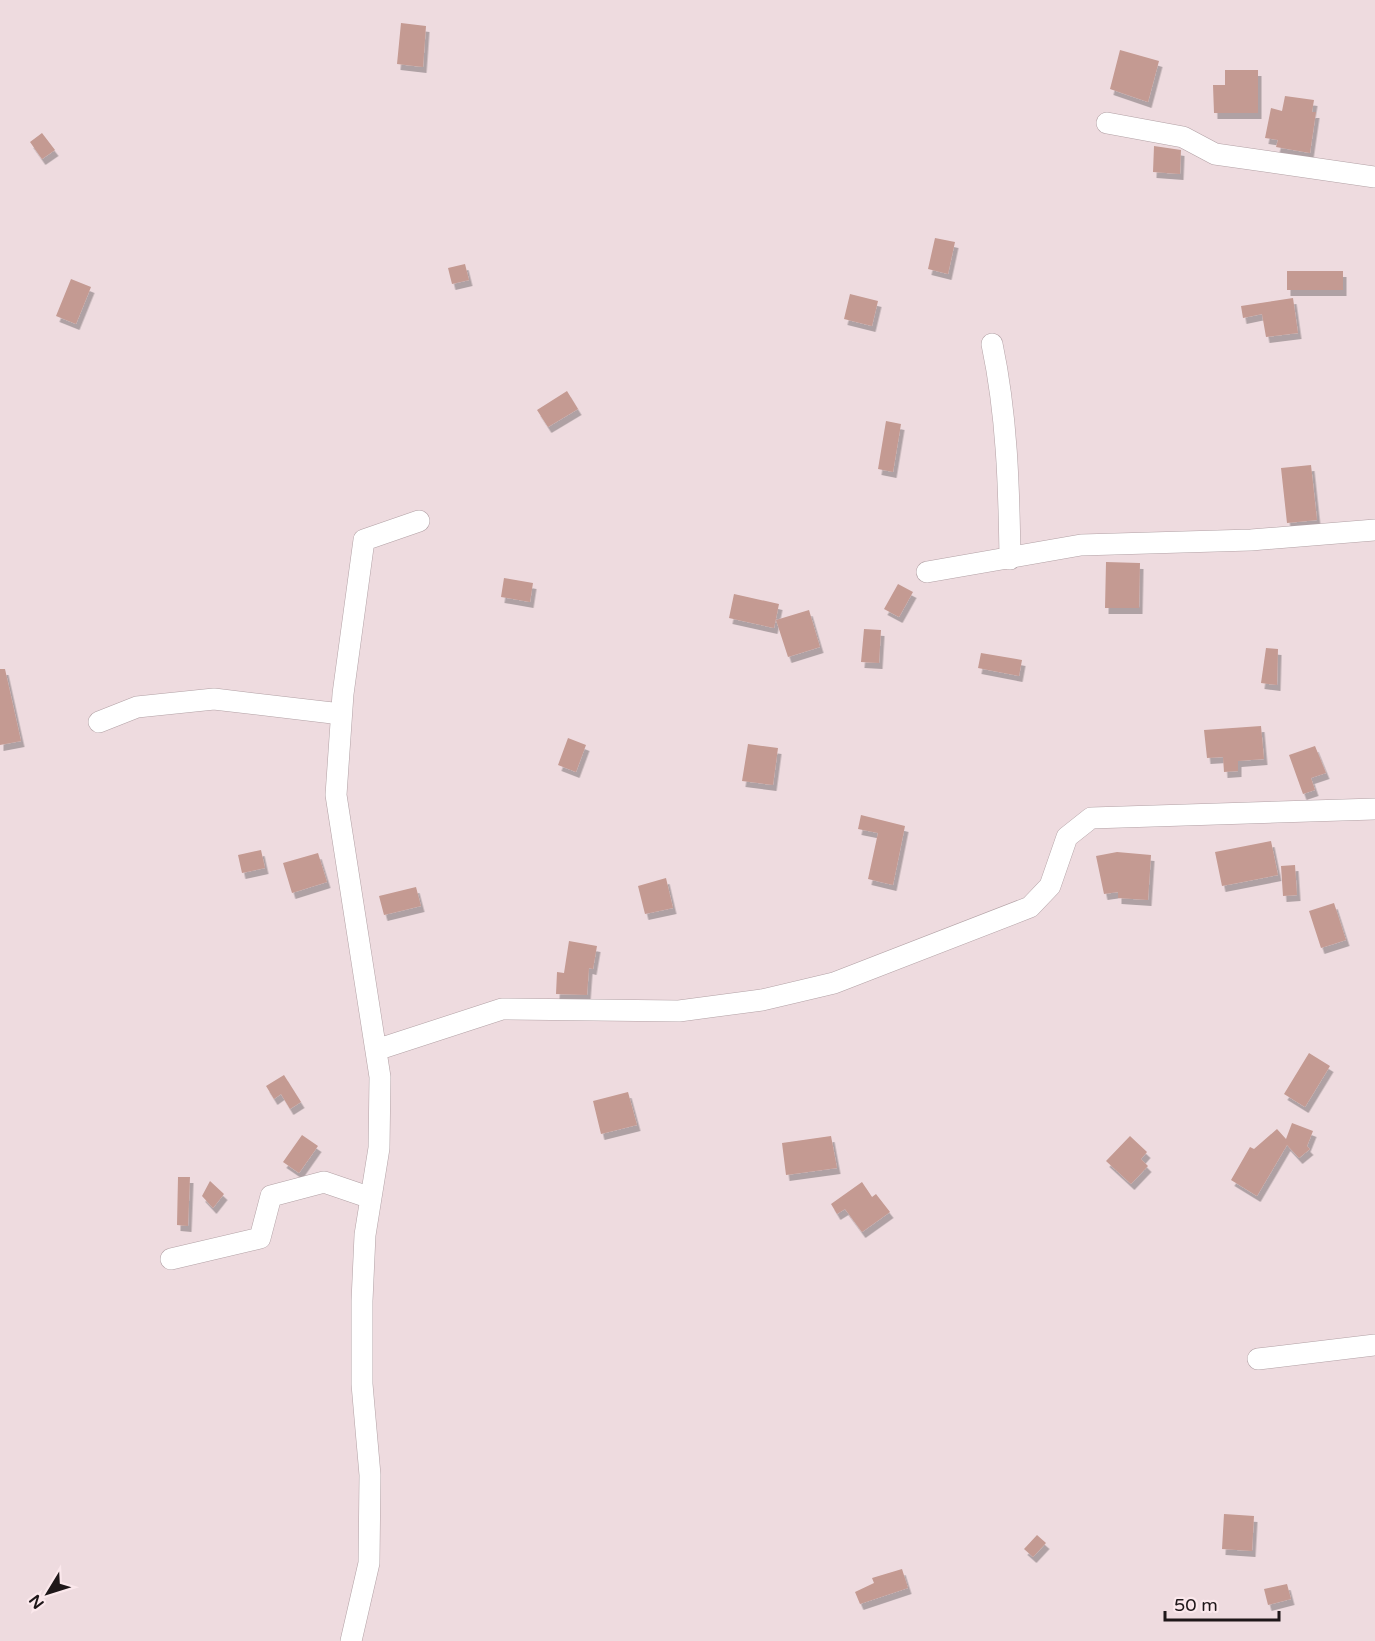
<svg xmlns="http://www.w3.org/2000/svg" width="1375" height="1641" font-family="'Varela Round',sans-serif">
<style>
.building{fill:#c49a92;filter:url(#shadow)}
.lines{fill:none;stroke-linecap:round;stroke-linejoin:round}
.minor-casing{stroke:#b2a1a5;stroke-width:22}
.minor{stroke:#fff;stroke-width:21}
</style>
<defs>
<filter id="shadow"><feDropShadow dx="3.5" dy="6" stdDeviation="0" flood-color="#0004"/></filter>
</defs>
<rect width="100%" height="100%" fill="#eedbdf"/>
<!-- building -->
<path class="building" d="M401,23l25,3 -3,41 -26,-3z
M1120,50l39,11 -11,41 -38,-13z
M1225,70h33v43h-44l-1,-28h12z
M1285,96l29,4 -2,12h4l-6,41 -34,-6 2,-7 -13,-2 6,-30 11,3z
M42,133l13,17 -13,9 -12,-17z
M1154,146l27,4 -1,24 -27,-2z
M935,238l20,4 -7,32 -20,-5z
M465,264l4,16 -17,4 -4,-16z
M1287,271h56v19h-56z
M71,279l20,8 -15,37 -20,-8z
M850,294l28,7 -6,25 -28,-7z
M1293,298l5,35 -32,4 -4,-23 -19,4 -2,-12z
M567,391l11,18 -30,18 -11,-17z
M886,421l15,3 -8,48 -15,-3z
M1311,465l6,55 -30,3 -6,-55z
M1106,562l34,1 -1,45h-34z
M504,578l29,5 -3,19 -29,-5z
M898,584l15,8 -14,25 -15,-8z
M734,594l45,10 -5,24 -45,-10z
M809,610l11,37 -32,10 -12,-37z
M864,629l17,1 -2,33 -18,-1z
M1266,648l12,1 -1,36 -16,-2z
M981,653l41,7 -3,16 -41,-8z
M0,669h5l16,72 -21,4z
M1261,726l3,33 -26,2v10l-14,1 -1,-15 -16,1 -3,-28z
M568,738l18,7 -10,27 -18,-7z
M748,744l30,4 -5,37 -31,-4z
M1315,746l11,27 -15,5 4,12 -12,4 -14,-39z
M861,815l44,11 -12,59 -25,-6 10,-46 -20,-4z
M1271,841l7,34 -56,11 -7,-34z
M261,850l4,18 -23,5 -4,-18z
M1117,852l34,3 -3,45 -30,-2v-6l-14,2 -8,-38z
M318,853l9,29 -35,11 -9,-30z
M1295,865l2,30 -14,1 -2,-30z
M666,878l7,30 -28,6 -7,-28z
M416,887l5,19 -37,9 -5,-19z
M1334,903l12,37 -25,8 -12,-37z
M569,941l28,5 -4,23 -4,-1 -2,27 -31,-1 1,-22 7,1z
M1309,1053l21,13 -25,41 -21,-13z
M284,1075l17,27 -11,7 -9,-15 -7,5 -8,-13z
M628,1092l9,33 -36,9 -8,-33z
M1292,1123l21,8 -6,15 3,3 -11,9 -12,-13 -30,51 -26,-16 19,-33 4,2 23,-20 9,10z
M302,1135l16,11 -19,27 -16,-11z
M831,1136l6,32 -51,7 -4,-32z
M1130,1136l17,16 -6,7 7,7 -17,18 -25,-23z
M178,1177h12l-2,49 -11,-1z
M210,1181l14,13 -11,14 -11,-12z
M862,1182l10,15 4,-3 14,18 -28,20 -17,-23 -8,5 -6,-10z
M1224,1514l30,2 -2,35 -30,-2z
M1037,1535l9,8 -13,14 -9,-8z
M902,1569l6,19 -48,16 -5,-12 19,-9 -2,-5z
M1287,1584l4,15 -23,6 -4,-16z"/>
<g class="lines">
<defs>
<path id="minor" d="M1107,123l76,14 32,17 160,23
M992,344c15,71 17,142 18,215
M927,572l154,-27 170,-5 124,-10
M99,722l38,-15 77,-8 127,15
M376,1050l126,-41 177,2 83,-11 72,-17 196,-76 20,-21 17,-49 24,-19 284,-9
M171,1259l89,-21 11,-42 53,-14 47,16
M1258,1359l117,-14
M351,1641l18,-78 1,-88 -8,-91v-83l3,-66 14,-87 1,-71 -44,-282 7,-101 21,-154 55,-19"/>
</defs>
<!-- minor casing -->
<use href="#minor" class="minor-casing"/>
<!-- minor -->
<use href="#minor" class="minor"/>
</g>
<!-- north arrow -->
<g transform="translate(48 1593) rotate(232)" stroke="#fbe8ec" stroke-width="4.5" paint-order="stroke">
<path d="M0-4.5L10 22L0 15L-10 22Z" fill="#1e1719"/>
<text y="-9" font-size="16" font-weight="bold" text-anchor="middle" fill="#1e1719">N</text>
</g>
<!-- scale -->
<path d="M1165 1611v9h114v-9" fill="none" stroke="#1e1719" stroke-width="3"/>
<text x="1174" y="1611" font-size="18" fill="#1e1719" stroke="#fbe8ec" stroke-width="4.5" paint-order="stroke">50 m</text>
</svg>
